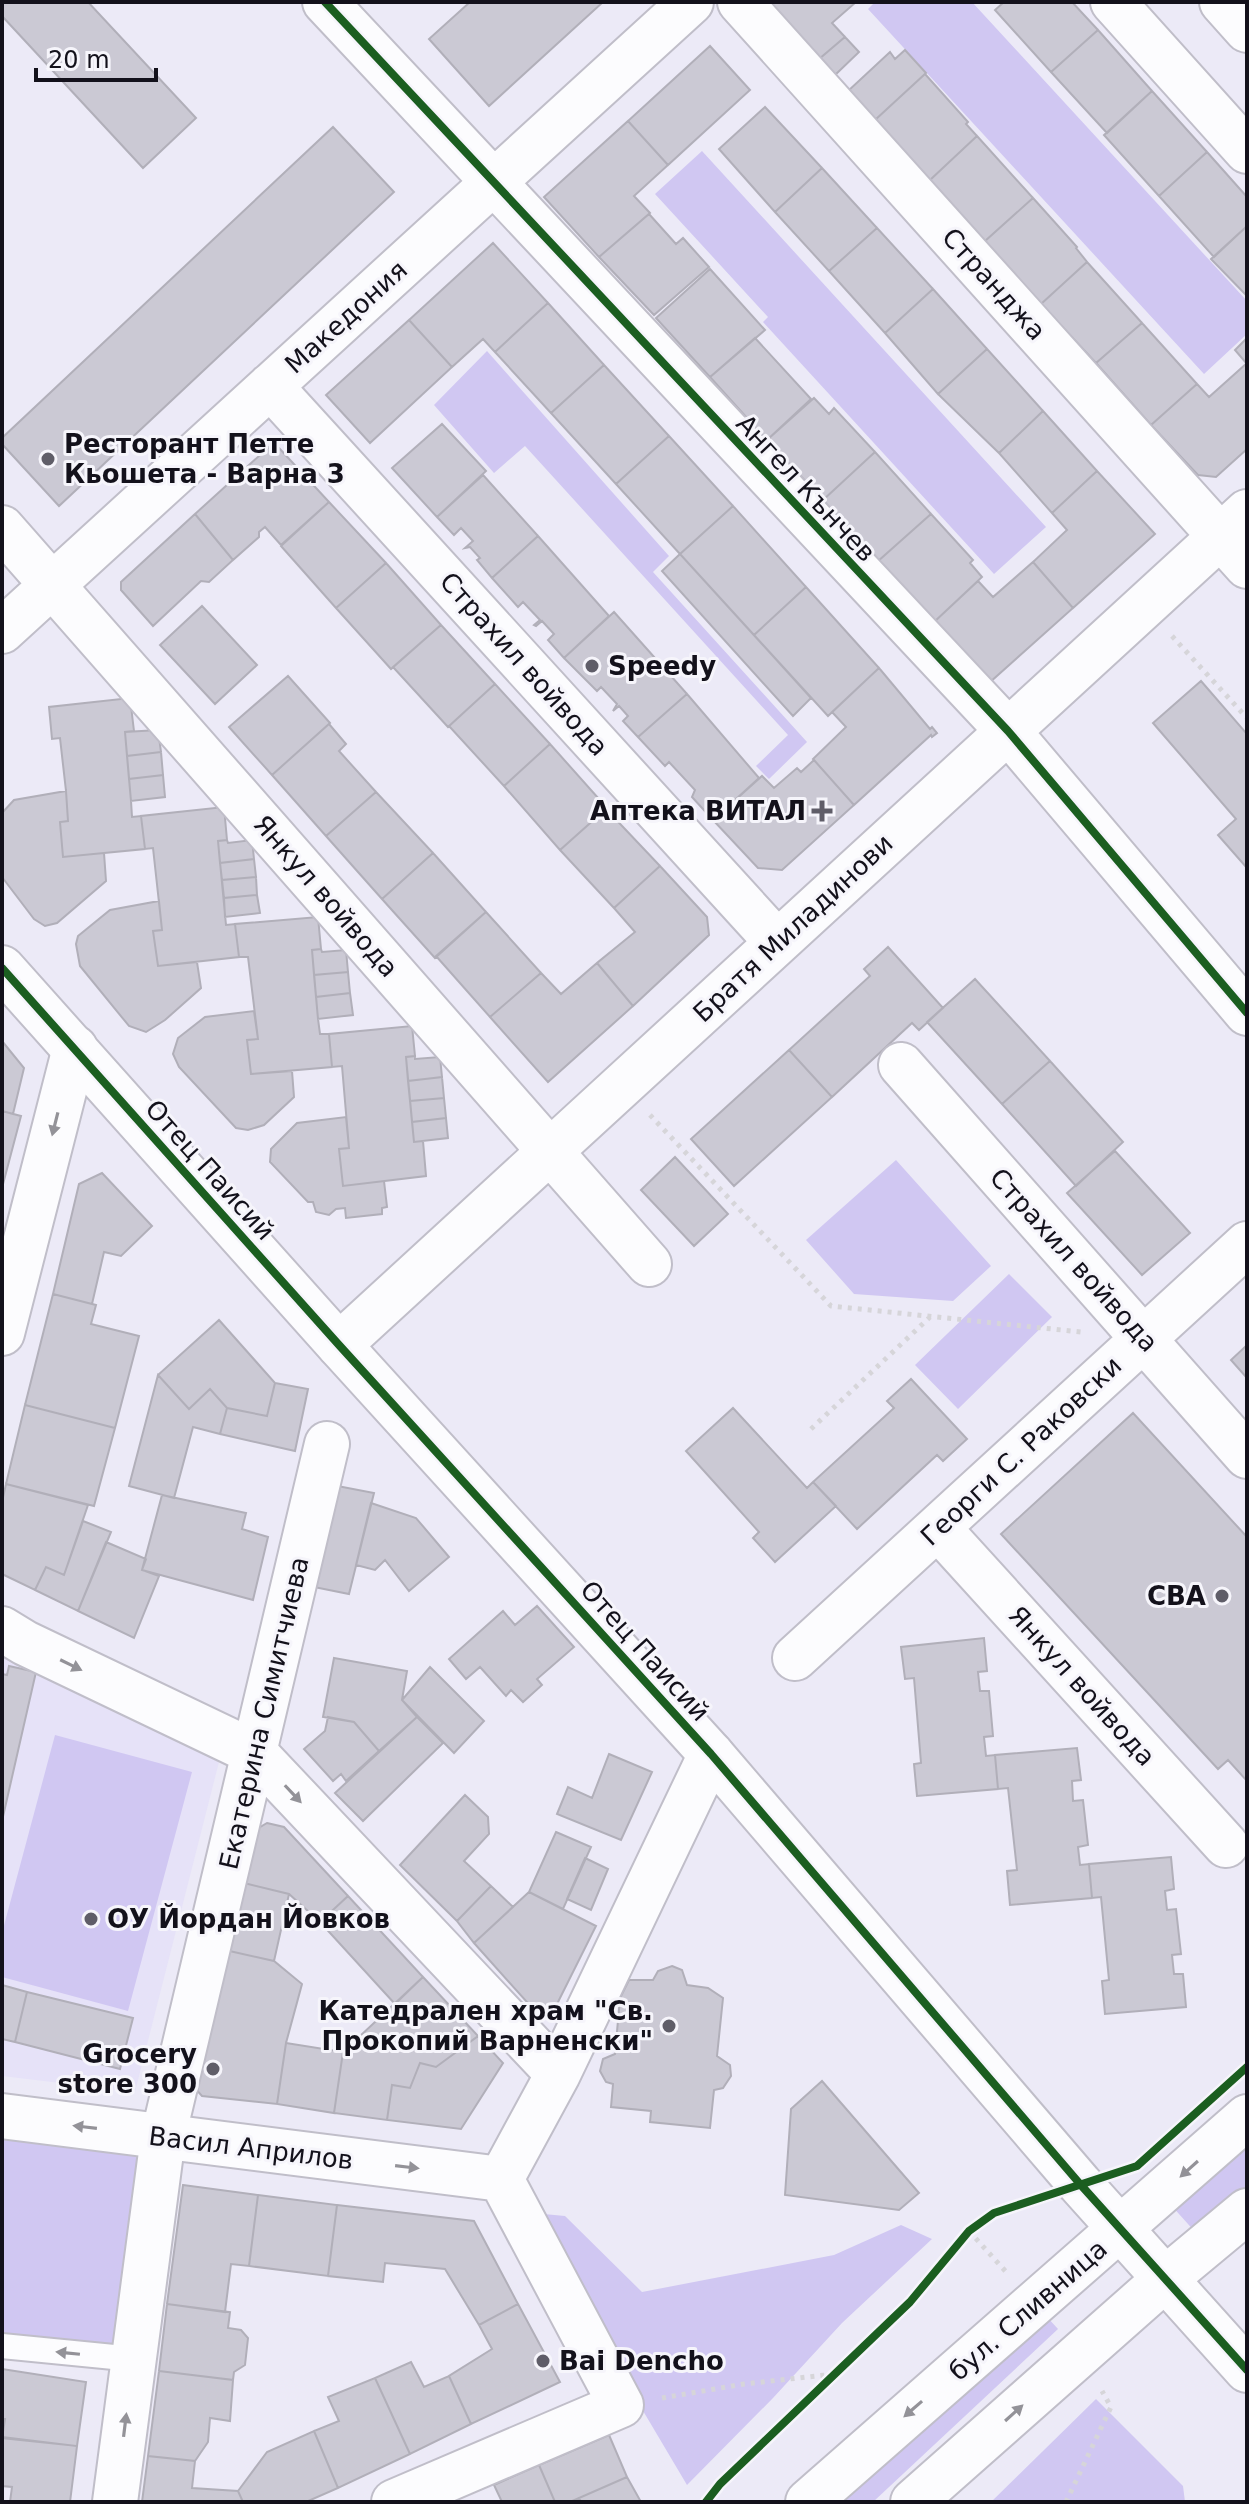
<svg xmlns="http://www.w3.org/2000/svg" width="1249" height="2504" font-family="'DejaVu Sans',sans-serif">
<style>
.built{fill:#e6e2f8}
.green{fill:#d0c7f2}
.building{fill:#cbc9d4;stroke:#b1afb9;stroke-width:2}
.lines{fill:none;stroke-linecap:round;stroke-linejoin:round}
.service-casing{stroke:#c0bec9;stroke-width:28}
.minor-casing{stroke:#c0bec9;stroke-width:48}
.tertiary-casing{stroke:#c0bec9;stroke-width:48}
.secondary-casing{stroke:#c0bec9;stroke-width:48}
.path{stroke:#d6d5d9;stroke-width:5;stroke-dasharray:4 6;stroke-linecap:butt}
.service{stroke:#fcfcfe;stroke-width:24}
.minor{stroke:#fcfcfe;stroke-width:44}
.tertiary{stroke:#fcfcfe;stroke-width:44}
.secondary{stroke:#fcfcfe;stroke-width:44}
.cycleway-casing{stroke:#f6f5fb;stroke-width:13}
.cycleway{stroke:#1b5e20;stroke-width:8}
.oneway{fill:#939298}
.poi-dot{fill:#5f5d68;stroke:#f6f5fb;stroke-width:3}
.labels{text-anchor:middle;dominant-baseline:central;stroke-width:6;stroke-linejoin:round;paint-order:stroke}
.street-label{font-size:26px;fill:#13111b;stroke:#f6f5fb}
.poi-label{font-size:26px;font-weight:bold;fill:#13111b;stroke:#f6f5fb;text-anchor:start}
</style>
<rect width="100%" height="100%" fill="#eceaf7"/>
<!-- built -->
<path class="built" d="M2,1652l217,110 -84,330 -133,-16z"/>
<!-- green -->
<path class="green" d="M875,2h97l275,299v33l-43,40 -336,-365z
M702,151l344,376 -52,47 -231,-252 5,-5 -113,-123z
M487,351l182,205 -16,16 154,170 -38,37 -13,-13 32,-31 -263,-289 -31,27 -60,-68z
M896,1160l95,106 -38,35 -99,-7 -48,-54z
M1009,1274l43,43 -94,92 -43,-44z
M55,1735l137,37 -64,239 -126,-34v-44z
M1247,2117v91l-41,36 -45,-50z
M2,2138l145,18 -23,193 -122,-15z
M533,2213l32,3 77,76 192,-37 67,-30 31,14 -90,84 -69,75 -86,87 -51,-86z
M1035,2304l23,25 -185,173h-48z
M1096,2399l87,87 2,16h-194z"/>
<!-- building -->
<path class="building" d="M2,2h86l108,116 -53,50 -141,-152z
M470,2h133l-114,104 -60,-67z
M766,2h90l-24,21 13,14 -26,22z
M1004,2h68l26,28 -47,42 -56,-62z
M1098,30l54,61 -45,42 -56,-61z
M845,37l14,15 -25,24 -15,-17z
M710,46l40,44 -82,75 -40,-44z
M905,50l21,23 -51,47 -27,-29 42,-39 5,7z
M925,74l43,48 -2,2 11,12 -47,44 -55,-60z
M1152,91l55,61 -48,44 -55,-61z
M765,107l57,61 -47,44 -56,-63z
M628,121l40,44 -34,31 16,17 -51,44 -55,-60z
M333,127l61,65 -335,314 -57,-62v-6z
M977,136l56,62 -48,43 -55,-61z
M1207,152l40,45v29l-33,31 -55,-61z
M822,168l55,60 -48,43 -54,-59z
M1033,198l44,49 -1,1 11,14 -46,42 -56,-63z
M649,214l27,30 7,-6 26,29 -55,48 -55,-58z
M1247,226v70l-36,-37z
M877,228l56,61 -48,44 -56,-62z
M493,243l55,60 -53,49 -12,-13 -31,28 -43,-47z
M1087,262l55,61 -46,40 -55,-59z
M710,269l55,61 -55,47 -54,-59z
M933,289l54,60 -49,45 -53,-61z
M548,303l56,62 -53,48 -56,-61z
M409,320l43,47 -82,76 -44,-48z
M1142,323l55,61 -46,41 -55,-62z
M755,338l56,61 -44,41 -57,-63z
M1247,338v26l-12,-14z
M987,349l56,62 -44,42 -61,-59z
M1247,363v86l-31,28 -18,-2 -47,-50 46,-41 12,13z
M604,365l65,71 -53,48 -65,-71z
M814,398l15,16 5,-6 41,44 -52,48 -56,-60z
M1043,411l54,60 -45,42 -53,-60z
M442,424l44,47 -49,46 -45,-49z
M669,436l64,70 -53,48 -64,-70z
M270,446l9,2 50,54 -48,43 -16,-18 -6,5v5l-26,23 -38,-46z
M875,452l56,62 -54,48 -54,-62z
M1097,471l58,63 -82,74 -40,-46 34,-32 -15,-17z
M483,475l55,61 -46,42 -15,-18 3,-2 -10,-11 -5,1 8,-7 -12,-13 -7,7 -17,-18z
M329,502l57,61 -50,45 -55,-62z
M733,506l73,81 -52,48 -74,-81z
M195,514l38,46 -24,22 -8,-1 -48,45 -32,-36v-8z
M931,514l42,46 -3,3 12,14 -49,46 -56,-61z
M538,536l71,80 -45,42 -16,-18 6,-6 -12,-13 -6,5 -2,-1 6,-5 -17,-18 -5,5 -26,-29z
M680,554l131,144 -18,18 -131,-145z
M1033,562l40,46 -84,75 -56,-60 45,-42 15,16z
M386,563l55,62 -50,44 -55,-61z
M806,587l73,81 -51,48 -74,-81z
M202,606l55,59 -42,39 -55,-59z
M614,612l73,82 -49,43 -15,-16 5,-5 -9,-10 -6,5 4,-7 -16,-17 -4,4 -33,-33z
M441,625l54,59 -47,43 -55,-60z
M879,668l51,61 2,-2 5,6 -5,4 -1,-2 -77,70 -41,-46 33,-32 -14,-15z
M288,676l42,47 -58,52 -43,-48z
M1201,681l46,53v134l-29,-33 18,-16 -83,-96z
M495,684l55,60 -46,42 -55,-60z
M687,694l72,84 -46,42 -21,-23 3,-7 -26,-28 -4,4 -27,-29z
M130,698l4,33 -9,1 6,69 1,16 9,-1 4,33 -82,8 -3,-35 8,-1 -2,-30 -6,-53 -8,1 -3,-32z
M329,724l17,20 -7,7 37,41 -50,44 -54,-61z
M158,730l3,22 -34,4 -2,-24z
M550,744l57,64 -47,42 -56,-64z
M161,752l2,23 -34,4 -2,-23z
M814,760l40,45 -72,65 -24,-2 -45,-48 49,-44 12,12 23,-20 4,4z
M163,775l2,22 -34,4 -2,-22z
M66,791l2,30 -8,1 3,35 41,-4 2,28 -49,42 -12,3 -11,-7 -32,-42v-64l12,-13z
M376,792l57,61 -51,46 -56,-63z
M224,807l3,33 -9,1 8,84 9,-1 4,33 -81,9 -5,-35 9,-1 -9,-82 -8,1 -4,-33z
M606,809l54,57 -46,42 -54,-58z
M227,840l1,3 24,-3 2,19 -34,4 -2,-22z
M433,853l53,59 -51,46 -53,-59z
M254,859l2,18 -34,3 -2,-17z
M660,866l47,51 2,18 -76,71 -36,-43 38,-31 -21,-24z
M256,877l1,18 -33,3 -2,-18z
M257,895l3,18 -35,4 -1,-19z
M159,901l3,29 -9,1 5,35 39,-4 4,26 -36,32 -19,12 -17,-6 -49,-60 -4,-22 2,-8 32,-26z
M486,912l55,61 -51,44 -54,-61z
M318,917l3,32 -9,1 6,69 2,15h9l3,33 -81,7 -4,-34 11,-1 -10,-82h-9l-4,-33z
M888,947l55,61 -24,22 -7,-7 -80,74 -43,-47 81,-74 -6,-7z
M321,949l1,3 24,-2 2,22 -34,3 -2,-25z
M597,963l36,43 -85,76 -58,-65 51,-44 20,21z
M348,972l2,21 -34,4 -2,-22z
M975,979l75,82 -48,43 -75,-82z
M350,993l3,22 -35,4 -2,-22z
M254,1011l4,28 -11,1 4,34 41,-3 2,26 -30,28 -16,5 -12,-2 -57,-61 -6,-13 5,-16 27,-21z
M412,1026l3,30 -9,1 8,85 9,-1 3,35 -83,10 -4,-37 10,-1 -7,-82 -10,1 -3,-33z
M2,1041l22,27 -11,46 -11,-3z
M789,1050l43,47 -98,89 -43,-47z
M415,1056v3l25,-2 2,20 -34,4 -2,-24z
M1050,1061l73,81 -47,44 -74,-82z
M442,1077l2,21 -34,3 -2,-20z
M444,1098l2,20 -34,4 -2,-21z
M2,1111l19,5 -19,72z
M346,1117l3,31 -10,1 4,37 41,-5 3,26 -5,1v6l-36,4 -1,-10 -9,1 -7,6 -13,-3 -3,-10h-5l-38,-40 1,-13 26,-26z
M446,1118l2,20 -34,4 -2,-20z
M1115,1151l75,82 -48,42 -75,-82z
M675,1157l53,57 -34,32 -53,-56z
M102,1173l50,53 -31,30 -17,-4 -12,52 -39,-10 26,-110z
M53,1294l43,11 -5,19 48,12 -24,92 -90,-23z
M219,1320l56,63 -8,33 -40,-8 -17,-19 -21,20 -31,-34z
M1247,1345v33l-16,-18z
M158,1375l31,34 21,-20 17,19 -7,26 -27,-7 -19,71 -45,-12z
M911,1379l56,60 -24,22 -6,-6 -80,74 -44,-47 81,-74 -7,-7z
M275,1383l33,6 -13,62 -75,-17 7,-26 40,8z
M25,1405l90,23 -21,78 -88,-22z
M733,1408l74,80 6,-6 23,24 -61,56 -22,-24 6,-6 -73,-81z
M1133,1413l114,124v244l-19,-21 -10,9 -217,-235z
M6,1484l82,21 -24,70 -18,-8 -11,23 -33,-16v-72z
M327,1484l47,9 -25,101 -45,-9z
M162,1495l84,18 -4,16 26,8 -15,63 -111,-30z
M371,1503l45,15 33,39 -40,34 -24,-31 -10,10 -19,-5z
M83,1521l28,11 -33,79 -43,-21 11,-23 18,8z
M106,1542l40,17 -4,11 17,6 -25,62 -56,-27z
M537,1606l37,41 -37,32 5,6 -19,17 -12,-12 -5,6 -26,-29 -14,12 -17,-20 54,-48 12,14z
M984,1638l3,33 -9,1 2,19h9l4,45 -9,1 2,19 9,-1 3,34 -81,7 -3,-32 7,-1 -7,-85 -9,1 -4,-32z
M334,1658l73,13 -5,29 15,17 -38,34 -25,-29 -31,-5z
M9,1666l27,6 -34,149v-147l5,1z
M430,1667l54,54 -30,32 -52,-53z
M328,1717l26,5 25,29 -33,30 -5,-7 -8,7 -29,-32 21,-18z
M417,1717l26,26 -80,78 -28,-28z
M1077,1748l4,32 -9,1 1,20 10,-1 5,45 -10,2 2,18 9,-1 3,34 -82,7 -3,-34 10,-1 -9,-82 -10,1 -3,-34z
M609,1754l43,18 -31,68 -64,-26 11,-27 24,11z
M465,1795l23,22 1,17 -25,27 27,25 -34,35 -57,-56z
M267,1823l17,4 64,69 -28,26 -31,-28 -49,-12 17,-53z
M556,1832l35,15 -28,62 -34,-17z
M1171,1857l3,32 -9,2 2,19 9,-1 5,45 -9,1 2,19h9l3,33 -81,7 -3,-33 7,-1 -8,-83 -9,1 -3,-34z
M585,1858l23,11 -17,41 -24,-11z
M240,1882l49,12 -15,67 -49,-11z
M491,1886l22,21 -39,36 -17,-22z
M529,1892l67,34 -41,82 -20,3 -61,-68z
M348,1896l75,81 -28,27 -75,-82z
M225,1950l49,11 28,23 -16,59 -9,61 -75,-8 -9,-10z
M672,1966l10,4 5,15 21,3 15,10 -6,58 13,9 1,11 -8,12 -9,2 -4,38 -60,-6 1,-11 -40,-4 2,-23 -7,-2 -6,-11 3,-12 12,-5 5,-56 9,-18h24l5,-9z
M423,1977l55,59 -42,31 -16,-4 -10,25 -18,-3 -5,35 -53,-7 9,-61z
M2,1985l25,7 -12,50 -13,-3z
M27,1992l106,26 -13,51 -105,-27z
M478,2036l25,27 -42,66 -74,-9 5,-35 18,3 10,-25 16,4z
M286,2043l57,9 -9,61 -57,-9z
M822,2081l97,112 -20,17 -114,-15 6,-86z
M183,2185l75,10 -9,71 -18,-2 -6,48 -58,-8z
M258,2195l79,10 -9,71 -79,-10z
M337,2205l137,16 44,83 -39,21 -34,-56 -60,-6 -2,19 -55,-6z
M167,2304l63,8 -2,16 13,2 7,8 -3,27 -11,7 -1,8 -74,-9z
M518,2304l42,78 -89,42 -22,-48 43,-27 -13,-24z
M411,2362l13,25 25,-11 22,48 -61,30 -35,-76z
M2,2369l84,13 -9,64 -75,-8 3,-19h-3z
M159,2371l74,9 -3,41 -20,-3 -2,24 -13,19 -47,-5z
M375,2378l35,76 -72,34 -24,-57 25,-10 -11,-24z
M314,2431l24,57 -32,14h-63l-5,-11 29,-39z
M609,2435l18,42 -57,25h-15l-16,-37z
M2,2437l75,9 -7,56h-60l2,-15 -10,-1z
M148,2456l47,5 -3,27 46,3 5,11h-101z
M539,2465l16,37h-53l-8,-17z
M627,2477l14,25h-60l-2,-4z"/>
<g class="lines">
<defs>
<path id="service" d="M2,2346l132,13"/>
<path id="minor" d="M325,2l683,729 239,282
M740,2l507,564
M1113,2l134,149
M1222,2l25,28
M270,386l507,556
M2,528l647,736
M2,631l689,-629
M901,1065l346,391
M2,1333l73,-285
M339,1345l908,-833
M938,1528l288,317
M2,1629l23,14 230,110 303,321
M795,1658l452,-414
M2,2116l499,63
M501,2179l57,-105 153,-320
M115,2502l48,-365 164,-693
M394,2502l227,-97 -120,-226"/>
<path id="tertiary" d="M2,968l337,377 372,409 369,430 167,186"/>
<path id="secondary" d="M808,2502l439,-385
M913,2502l251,-222 83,-69"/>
</defs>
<!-- service casing -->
<use href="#service" class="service-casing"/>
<!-- minor casing -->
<use href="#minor" class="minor-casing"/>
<!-- tertiary casing -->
<use href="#tertiary" class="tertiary-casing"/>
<!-- secondary casing -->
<use href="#secondary" class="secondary-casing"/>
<!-- path -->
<path class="path" d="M1172,636l75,82
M650,1115l181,191 250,26
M811,1429l119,-112
M969,2231l39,43
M662,2398l82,-14 91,-10
M1066,2502l45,-95 -9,-16"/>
<!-- service -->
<use href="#service" class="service"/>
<!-- minor -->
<use href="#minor" class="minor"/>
<!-- tertiary -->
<use href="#tertiary" class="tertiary"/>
<!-- secondary -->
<use href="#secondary" class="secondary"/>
<defs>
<path id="cycleway" d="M325,2l683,729 239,282
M2,968l337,377 372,409 369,430 167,186
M706,2502l14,-18 190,-182 59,-71 25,-18 143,-47 110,-99"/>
</defs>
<!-- cycleway casing -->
<use href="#cycleway" class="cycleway-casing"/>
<!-- cycleway -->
<use href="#cycleway" class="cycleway"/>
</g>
<!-- one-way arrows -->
<defs><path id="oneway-solid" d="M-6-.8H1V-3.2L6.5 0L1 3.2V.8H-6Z" transform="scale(2)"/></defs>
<g class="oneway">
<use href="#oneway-solid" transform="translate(55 1124) rotate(104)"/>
<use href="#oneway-solid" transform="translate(71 1665) rotate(26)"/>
<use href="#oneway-solid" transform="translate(293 1794) rotate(47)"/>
<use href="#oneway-solid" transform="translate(85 2127) rotate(-173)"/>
<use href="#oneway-solid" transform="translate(407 2167) rotate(7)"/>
<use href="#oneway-solid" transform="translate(1189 2169) rotate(138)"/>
<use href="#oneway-solid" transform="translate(68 2353) rotate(-174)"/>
<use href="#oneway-solid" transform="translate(913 2409) rotate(139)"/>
<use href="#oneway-solid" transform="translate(1014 2413) rotate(-42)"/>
<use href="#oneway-solid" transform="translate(125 2425) rotate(-83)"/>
</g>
<!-- markers -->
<g class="poi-dot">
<circle cx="48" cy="459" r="8"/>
<circle cx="592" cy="666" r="8"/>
<path d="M818 799h8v8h8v8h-8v8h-8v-8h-8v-8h8z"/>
<circle cx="1222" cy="1596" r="8"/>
<circle cx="91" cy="1919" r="8"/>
<circle cx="669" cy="2026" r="8"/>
<circle cx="213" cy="2069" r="8"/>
<circle cx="543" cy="2361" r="8"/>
</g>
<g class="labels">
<!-- street labels -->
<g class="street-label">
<text transform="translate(994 284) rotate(48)">Странджа</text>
<text transform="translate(346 317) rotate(-42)">Македония</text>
<text transform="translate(806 488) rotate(47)">Ангел Кънчев</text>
<text transform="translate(524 664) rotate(48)">Страхил войвода</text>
<text transform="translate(326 896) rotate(49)">Янкул войвода</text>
<text transform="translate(793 928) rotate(-43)">Братя Миладинови</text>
<text transform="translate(210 1170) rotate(48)">Отец Паисий</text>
<text transform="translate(1074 1260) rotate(48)">Страхил войвода</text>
<text transform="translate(1021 1451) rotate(-43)">Георги С. Раковски</text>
<text transform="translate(645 1651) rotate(48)">Отец Паисий</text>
<text transform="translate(1082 1686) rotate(48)">Янкул войвода</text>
<text transform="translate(264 1713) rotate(-77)">Екатерина Симитчиева</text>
<text transform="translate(251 2148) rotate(7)">Васил Априлов</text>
<text transform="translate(1028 2310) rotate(-41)">бул. Сливница</text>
</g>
<!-- poi labels -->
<g class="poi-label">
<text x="64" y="444">Ресторант Петте<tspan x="64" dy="30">Кьошета - Варна 3</tspan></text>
<text x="608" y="666">Speedy</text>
<text x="806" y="811" text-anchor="end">Аптека ВИТАЛ</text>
<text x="1206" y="1596" text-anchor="end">CBA</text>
<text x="107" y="1919">ОУ Йордан Йовков</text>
<text x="653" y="2011" text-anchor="end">Катедрален храм "Св.<tspan x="653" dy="30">Прокопий Варненски"</tspan></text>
<text x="197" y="2054" text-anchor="end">Grocery<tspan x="197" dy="30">store 300</tspan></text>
<text x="559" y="2361">Bai Dencho</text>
</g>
</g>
<!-- border -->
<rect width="1249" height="2504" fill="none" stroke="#13111b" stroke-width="8"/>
<!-- scale -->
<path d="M36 68v12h120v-12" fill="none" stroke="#13111b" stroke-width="4"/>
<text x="48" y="68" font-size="24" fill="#13111b" stroke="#f6f5fb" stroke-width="6" paint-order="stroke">20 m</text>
</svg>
